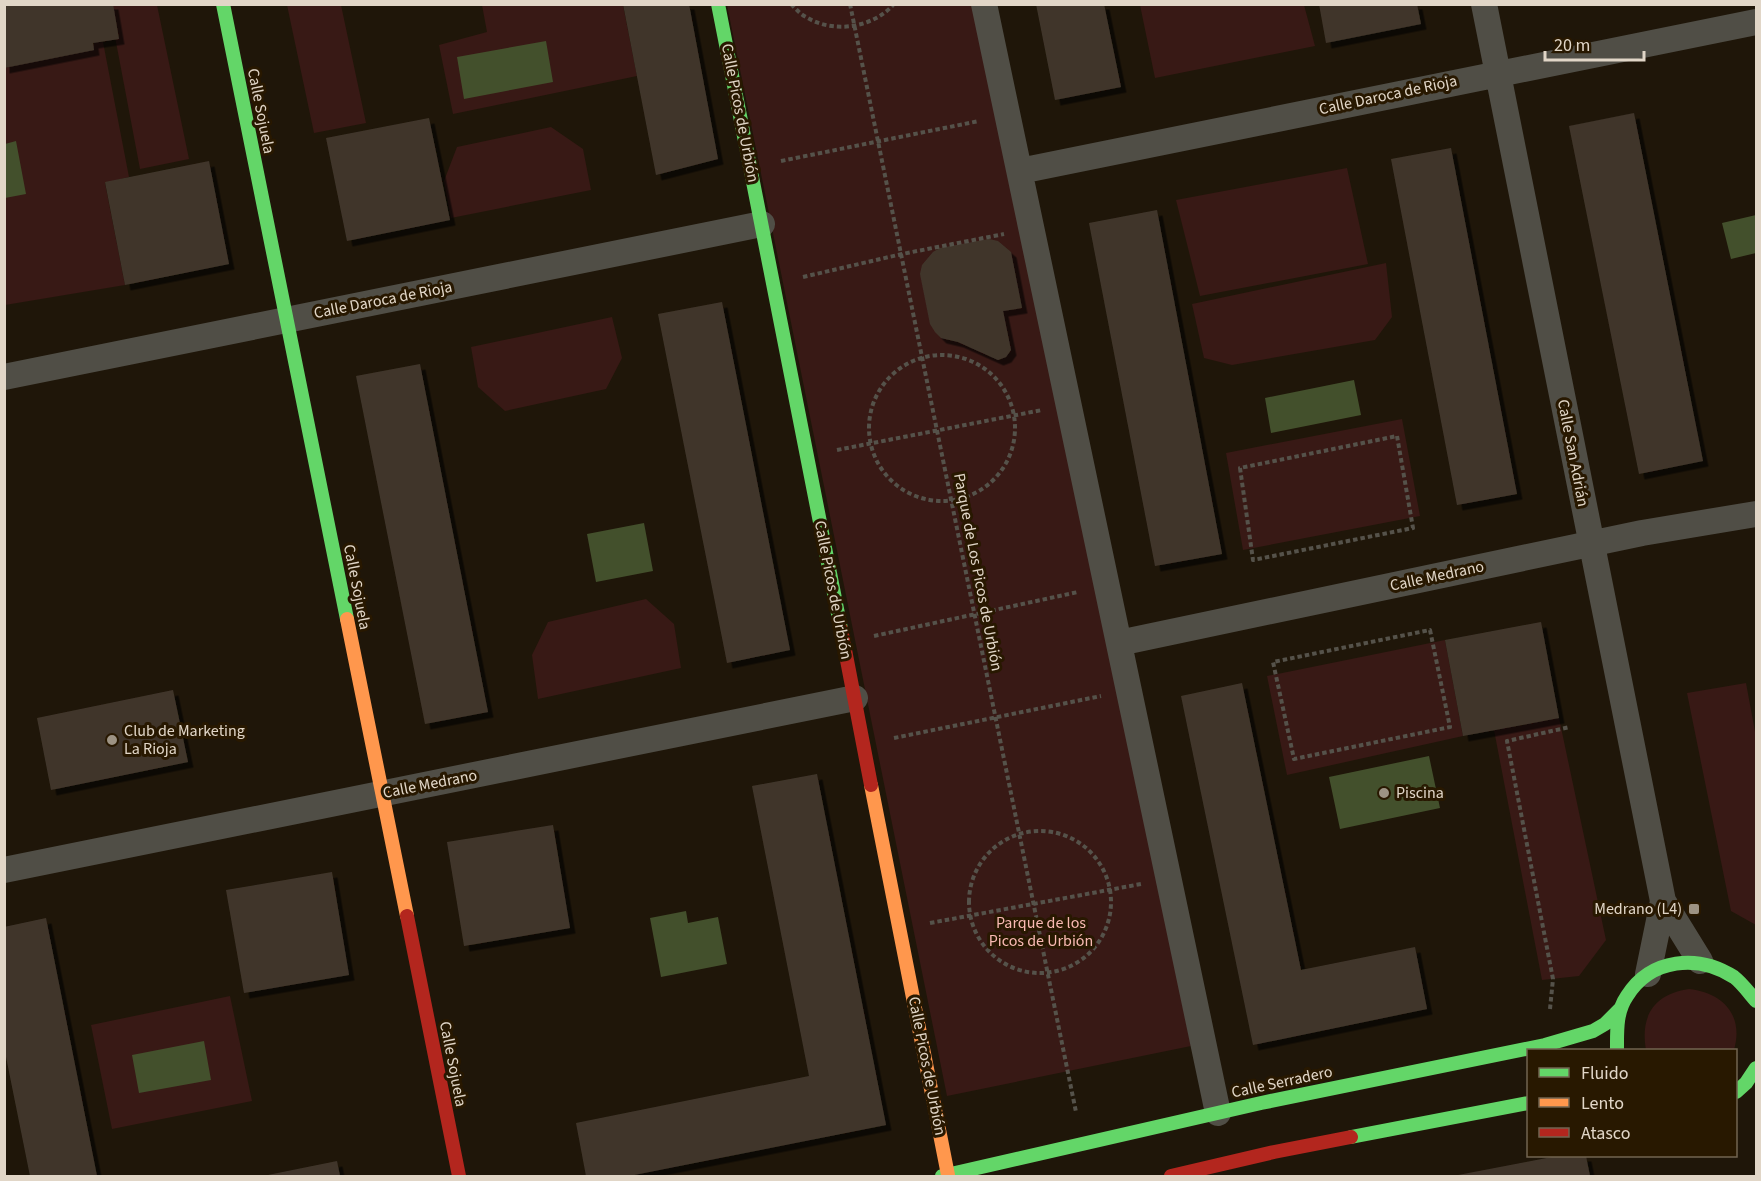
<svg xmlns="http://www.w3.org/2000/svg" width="1761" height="1181" font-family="'Source Sans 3',sans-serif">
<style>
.green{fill:#381915}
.water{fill:#43502c}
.building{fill:#40362b;filter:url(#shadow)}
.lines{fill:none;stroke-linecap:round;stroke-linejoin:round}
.path{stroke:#55524a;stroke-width:4;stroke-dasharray:4.5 3;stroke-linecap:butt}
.street{stroke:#504e46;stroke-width:26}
.fast{stroke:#63d668;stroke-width:14}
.slow{stroke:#ff974d;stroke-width:14}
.jam{stroke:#b3261e;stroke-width:14}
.poi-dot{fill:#9d9384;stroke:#281800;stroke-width:2}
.labels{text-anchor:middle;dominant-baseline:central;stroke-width:6;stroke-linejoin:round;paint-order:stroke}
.street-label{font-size:16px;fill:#e1d6c7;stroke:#281800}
.poi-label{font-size:16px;fill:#e1d6c7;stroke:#281800;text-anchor:start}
.park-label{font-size:16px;fill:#f9bab3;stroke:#281800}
</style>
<defs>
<filter id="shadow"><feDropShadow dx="5.5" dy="5.5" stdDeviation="0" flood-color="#0009"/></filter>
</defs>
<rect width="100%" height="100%" fill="#1f1609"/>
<!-- green -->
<path class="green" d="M109,5h48l32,154 -49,10z
M287,5h54l25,118 -52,10z
M482,5h141l14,71 -184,38 -14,-69 48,-13z
M727,5h252l212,1041 -244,50z
M1140,5h164l11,41 -160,32z
M103,42l26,135 -24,6 20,102 -120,20v-237l88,-25z
M551,127l32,22 8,41 -140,28 -7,-37 13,-34z
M1347,168l21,96 -168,32 -24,-96z
M1386,263l6,54 -17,23 -143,25 -28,-7 -12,-54z
M612,317l10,41 -16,31 -101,22 -27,-24 -7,-40z
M1402,419l18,97 -177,34 -17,-97z
M646,599l28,25 7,44 -143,31 -6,-44 16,-33z
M1445,640l18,96 -176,39 -20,-99z
M1746,683l10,54v188l-25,-14 -44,-218z
M1559,718l47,222 -27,36 -37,4 -48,-250z
M1689,989c34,4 55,26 45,61h-88c-6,-34 8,-56 43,-61z
M230,996l22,105 -140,28 -21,-104z"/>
<!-- water -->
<path class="water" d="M546,41l7,41 -89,17 -7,-42z
M16,141l10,53 -21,4v-54z
M1756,215v38l-25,6 -9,-36z
M1354,380l7,35 -90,18 -6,-35z
M644,523l9,48 -57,11 -9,-48z
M1429,756l11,52 -100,21 -11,-52z
M686,911l2,12 30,-6 9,47 -66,13 -11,-59z
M204,1041l7,39 -72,13 -7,-38z"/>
<!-- building -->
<path class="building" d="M4,4h109l6,35 -26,4 1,7 -90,18z
M623,4h66l29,155 -62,16z
M1036,4h68l17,83 -66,13z
M1319,4h98l4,20 -95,19z
M1634,113l69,348 -64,13 -70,-348z
M429,118l21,102 -103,21 -21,-103z
M1451,148l66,346 -60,11 -66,-346z
M209,161l20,103 -104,21 -20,-103z
M1157,210l65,344 -67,12 -66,-343z
M989,239l9,2 13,11 11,56 -19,3 8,39 -5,7 -8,3 -40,-18 -17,-4 -6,-6 -5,-8 -10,-50 2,-9 11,-13 7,-4z
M722,302l68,348 -63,13 -69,-349z
M420,364l68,348 -63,12 -69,-348z
M1541,622l18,96 -96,18 -18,-96z
M1242,683l59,287 114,-23 12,62 -174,36 -72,-349z
M173,690l15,72 -137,28 -14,-72z
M817,774l69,351 -257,51h-43l-10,-53 233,-47 -57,-290z
M553,825l17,103 -106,18 -17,-104z
M332,872l17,103 -105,18 -18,-103z
M46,918l51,258h-67l-26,-129v-120z
M1557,1156h29l4,20h-137z
M337,1161l3,15h-72v-1z"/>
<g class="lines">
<!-- path -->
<path class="path" d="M791,4c5,5 9,10 15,13 27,17 67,11 88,-13
M850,4l226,1108
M781,161l198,-40
M803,277l99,-23 102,-20
M869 428a73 73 0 1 1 146 0a73 73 0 1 1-146 0Z
M1397,436l16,92 -160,32 -13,-92z
M837,450l205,-40
M1430,630l20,97 -156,32 -21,-97z
M874,636l204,-44
M894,738l207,-42
M969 902a71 71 0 1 1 142 0a71 71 0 1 1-142 0Z
M930,923l211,-39
M1550,1009l3,-30 -46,-238 63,-14"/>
<!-- street -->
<path class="street" d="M984,4l234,1109
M1484,4l179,897 37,60
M1020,171l736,-149
M4,377l758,-153
M1119,643l523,-110 114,-19
M4,870l851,-172
M1648,974l15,-73"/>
<!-- fast -->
<path class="fast" d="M223,4l124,615
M718,4l123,625
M1617,1050c0,-19 -1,-38 10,-54 24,-38 71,-42 107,-19 8,6 15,16 22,24
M1736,1092l10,-9 10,-15
M1351,1137l177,-34
M942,1176l319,-73 284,-58 48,-14 12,-7 16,-16"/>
<!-- slow -->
<path class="slow" d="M347,619l60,297
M871,785l77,390"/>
<!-- jam -->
<path class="jam" d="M841,629l30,156
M407,916l52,260
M1171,1176l103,-24 77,-15"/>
</g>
<!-- markers -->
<g class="poi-dot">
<circle cx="112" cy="740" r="6"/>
<circle cx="1384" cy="793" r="6"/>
<rect x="1688" y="903" width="12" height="12" rx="3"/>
</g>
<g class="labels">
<!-- street labels -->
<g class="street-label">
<text transform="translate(1388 95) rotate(-12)">Calle Daroca de Rioja</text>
<text transform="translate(261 111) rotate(79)">Calle Sojuela</text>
<text transform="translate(740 113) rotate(79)">Calle Picos de Urbión</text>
<text transform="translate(383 300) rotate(-11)">Calle Daroca de Rioja</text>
<text transform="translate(1573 453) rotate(79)">Calle San Adrián</text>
<text transform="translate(978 572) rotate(79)">Parque de Los Picos de Urbión</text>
<text transform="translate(1437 576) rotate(-12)">Calle Medrano</text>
<text transform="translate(357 587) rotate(79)">Calle Sojuela</text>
<text transform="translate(833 590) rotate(79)">Calle Picos de Urbión</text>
<text transform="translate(430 784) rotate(-11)">Calle Medrano</text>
<text transform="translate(453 1064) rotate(79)">Calle Sojuela</text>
<text transform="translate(927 1066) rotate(79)">Calle Picos de Urbión</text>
<text transform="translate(1282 1082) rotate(-12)">Calle Serradero</text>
</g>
<!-- poi labels -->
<g class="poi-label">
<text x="124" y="731">Club de Marketing<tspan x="124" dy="18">La Rioja</tspan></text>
<text x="1396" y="793">Piscina</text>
<text x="1682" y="909" text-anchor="end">Medrano (L4)</text>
</g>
<!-- park labels -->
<g class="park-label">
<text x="1041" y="923">Parque de los<tspan x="1041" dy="18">Picos de Urbión</tspan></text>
</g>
</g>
<!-- border -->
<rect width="1761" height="1181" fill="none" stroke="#e1d6c7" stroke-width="12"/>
<!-- legend -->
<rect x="1527" y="1049" width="210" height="108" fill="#281800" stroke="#726450" stroke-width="1.5"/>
<rect x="1539" y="1068" width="30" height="9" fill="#63d668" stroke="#726450" stroke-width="1.5"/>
<text x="1581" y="1079" font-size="18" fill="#e1d6c7">Fluido</text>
<rect x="1539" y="1098" width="30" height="9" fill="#ff974d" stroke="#726450" stroke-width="1.5"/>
<text x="1581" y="1109" font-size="18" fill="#e1d6c7">Lento</text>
<rect x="1539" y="1128" width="30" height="9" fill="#b3261e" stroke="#726450" stroke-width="1.5"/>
<text x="1581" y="1139" font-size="18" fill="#e1d6c7">Atasco</text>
<!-- scale -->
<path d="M1545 51v9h99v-9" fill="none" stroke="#e1d6c7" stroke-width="3"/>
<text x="1554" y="51" font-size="18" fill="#e1d6c7" stroke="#281800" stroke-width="4.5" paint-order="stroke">20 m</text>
</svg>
